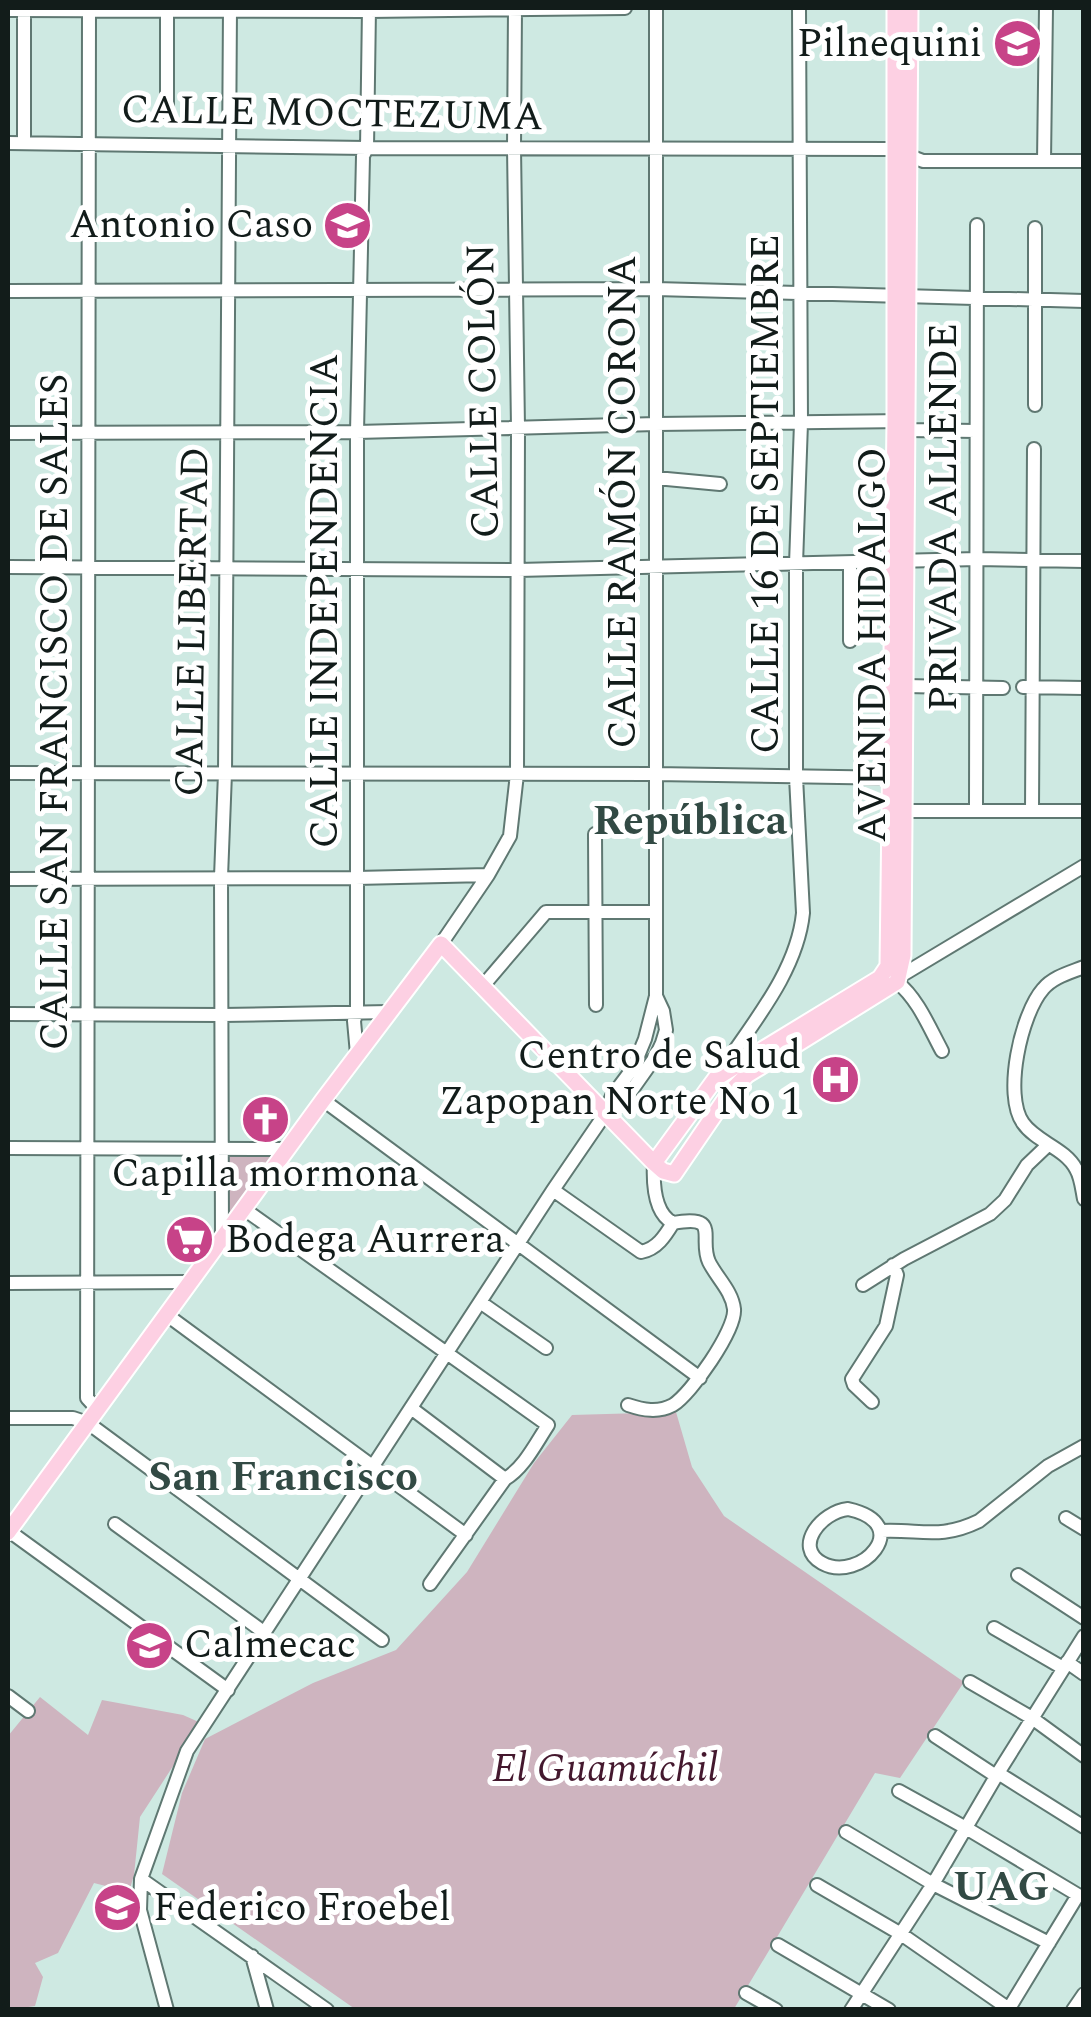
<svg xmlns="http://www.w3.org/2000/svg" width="1091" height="2017" font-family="Spectral,serif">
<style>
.green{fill:#ceb4bf}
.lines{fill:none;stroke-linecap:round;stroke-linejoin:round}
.minor-casing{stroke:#5f7872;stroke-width:16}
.major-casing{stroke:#fff;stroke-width:19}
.minor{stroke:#fff;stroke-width:12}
.major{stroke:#fdd0e3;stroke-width:15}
.labels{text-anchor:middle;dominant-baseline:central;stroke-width:10;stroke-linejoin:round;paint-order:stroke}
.poi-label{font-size:40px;fill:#121c1a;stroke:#fff;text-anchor:end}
.street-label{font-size:40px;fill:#121c1a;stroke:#fff}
.park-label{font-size:40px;font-style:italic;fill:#44182e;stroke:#fff}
.neighbourhood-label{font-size:42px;font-weight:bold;fill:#324a44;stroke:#fff}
</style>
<rect width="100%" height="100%" fill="#cee9e2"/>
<!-- green -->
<path class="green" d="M225,1151h55l-53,70z
M676,1412l16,55 32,49 240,166 -64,96 -25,-5 -141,236h-379l-193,-135 20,-81 23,-54 108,-56 83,-33 71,-78 67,-109 38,-48z
M40,1697l48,38 14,-35 81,15 18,8 -61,94 -6,58 -5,17 -35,-9 -36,70 -23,10 8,14 -8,29 -27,4v-274z"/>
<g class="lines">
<defs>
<path id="minor" d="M89,8l-2,1390 11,12
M167,9v103
M8,10l361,1 256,-3
M8,143l359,5 524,1 32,12h161
M24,143v-135
M1044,161l2,-153
M8,291l648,-2 428,12
M1035,405v-177
M907,430l69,1
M8,433l349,-1 299,-8 249,-3
M656,478l64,6
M850,563v78
M8,567l510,3 459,-11 107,2
M906,686l97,2
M1023,687l61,1
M8,773l647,1 245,4
M976,810l1,-585
M1032,810l2,-361
M905,811h179
M595,834l1,171
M8,879l348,-1 132,-3
M441,944l47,-69 22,-39 7,-62 1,-346 -4,-280 1,-140
M1084,967c-15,6 -31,10 -41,22 -22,25 -40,106 -20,134 13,19 42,25 53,46 5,8 6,20 8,30
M899,977l185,-111
M897,982c21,17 32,45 45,69
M482,987l64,-75h109
M8,1014l214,1 167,-3
M357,1054l-3,-33 3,-10v-579l6,-276 4,-8 2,-140
M718,1075c32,-49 79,-102 85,-162l-7,-136v-213l5,-141 -2,-415
M323,1100l377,278
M605,1114l17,-10 34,-48 6,-13 4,-13 -3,-19 -7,-15v-988
M8,1148l280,1
M553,1190l88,62c16,-3 24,-16 32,-29
M244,1209l304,216c-12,18 -24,43 -43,54l-75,105
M222,1238l-1,-361 4,-104 5,-765
M8,1283l181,-1
M863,1285l41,-26 86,-45 15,-14 22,-35 21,-20
M480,1302l66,46
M167,1315l299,220
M872,1402l-18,-17 -2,-6 34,-53 11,-51 -4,-10
M628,1405c15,5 30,8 45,0 18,-11 63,-75 61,-96 -2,-18 -17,-31 -25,-47 -11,-24 13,-48 -36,-39 -19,-10 -20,-41 -19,-60
M411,1408l94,71
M8,1418h65l15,5 294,217
M848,1509c69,15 12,75 -26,54 -29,-16 -1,-51 26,-54z
M1066,1518l18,11
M115,1524l150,109
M9,1531l219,159
M881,1531c40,-2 59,9 98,-10l69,-55 36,-20
M1018,1575l66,43
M994,1628l69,40
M1067,1662l17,12
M970,1682l62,36 52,38
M8,1696l20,15
M935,1736l61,40
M998,1773l86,54
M899,1791l67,37 112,67 -70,115
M846,1832l87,52 116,59
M141,1879l186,131
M817,1885l84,49 108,75
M778,1945l111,65
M252,1956l15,54
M746,1993l30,17
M167,2010l-27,-100 1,-31 46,-128 366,-561 52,-76 7,-18 21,-28 12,-29 11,-43
M851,2010l82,-126 65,-111 86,-137
M1073,2010l11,-16"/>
<path id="major" d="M654,1163l62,-85 164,-100 8,-12 7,-545v-413
M8,1532l315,-432 118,-156 213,219 9,8 11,3 56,-82 17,-17 150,-93 6,-27 7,-947"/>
</defs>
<!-- minor casing -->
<use href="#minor" class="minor-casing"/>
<!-- major casing -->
<use href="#major" class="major-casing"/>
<!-- minor -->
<use href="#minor" class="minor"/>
<!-- major -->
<use href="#major" class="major"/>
</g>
<!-- icons -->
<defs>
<symbol id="school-disc" viewBox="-11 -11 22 22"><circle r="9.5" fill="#c74388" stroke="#fff"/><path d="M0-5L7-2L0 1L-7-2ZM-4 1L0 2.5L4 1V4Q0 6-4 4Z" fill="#fff"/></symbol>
<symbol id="hospital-disc" viewBox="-11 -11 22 22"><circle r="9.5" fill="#c74388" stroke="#fff"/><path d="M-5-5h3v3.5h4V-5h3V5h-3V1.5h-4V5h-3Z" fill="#fff"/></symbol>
<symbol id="church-disc" viewBox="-11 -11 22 22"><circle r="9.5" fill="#c74388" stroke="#fff"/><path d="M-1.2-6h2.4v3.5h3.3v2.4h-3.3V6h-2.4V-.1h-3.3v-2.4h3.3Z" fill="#fff"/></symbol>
<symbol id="supermarket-disc" viewBox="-11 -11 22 22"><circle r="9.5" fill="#c74388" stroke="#fff"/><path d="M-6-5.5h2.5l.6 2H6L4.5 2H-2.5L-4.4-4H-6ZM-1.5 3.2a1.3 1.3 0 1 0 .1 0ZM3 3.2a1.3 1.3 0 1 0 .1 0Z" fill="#fff"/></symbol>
</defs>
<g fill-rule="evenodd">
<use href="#school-disc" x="990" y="16" width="55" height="55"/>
<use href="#school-disc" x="320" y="198" width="55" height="55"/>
<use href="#hospital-disc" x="808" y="1052" width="55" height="55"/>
<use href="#church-disc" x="238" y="1092" width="55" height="55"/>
<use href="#supermarket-disc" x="162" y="1212" width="55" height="55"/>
<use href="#school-disc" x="122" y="1618" width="55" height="55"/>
<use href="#school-disc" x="90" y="1880" width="55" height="55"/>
</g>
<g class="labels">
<!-- poi labels -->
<g class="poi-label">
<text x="982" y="44">Pilnequini</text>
<text x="313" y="225">Antonio Caso</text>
<text x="801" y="1056">Centro de Salud<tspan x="801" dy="46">Zapopan Norte No 1</tspan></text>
<text x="265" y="1174" text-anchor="middle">Capilla mormona</text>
<text x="225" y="1240" text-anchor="start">Bodega Aurrera</text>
<text x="184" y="1645" text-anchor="start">Calmecac</text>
<text x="153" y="1908" text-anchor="start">Federico Froebel</text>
</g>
<!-- street labels -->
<g class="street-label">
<text transform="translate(332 114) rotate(1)">CALLE MOCTEZUMA</text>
<text transform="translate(484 391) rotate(-91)">CALLE COLÓN</text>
<text transform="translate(766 494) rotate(-90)">CALLE 16 DE SEPTIEMBRE</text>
<text transform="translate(623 502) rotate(-90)">CALLE RAMÓN CORONA</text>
<text transform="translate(944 517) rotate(-90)">PRIVADA ALLENDE</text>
<text transform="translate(325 601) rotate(-90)">CALLE INDEPENDENCIA</text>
<text transform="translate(193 622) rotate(-89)">CALLE LIBERTAD</text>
<text transform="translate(873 645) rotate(-90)">AVENIDA HIDALGO</text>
<text transform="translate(55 712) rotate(-90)">CALLE SAN FRANCISCO DE SALES</text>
</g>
<!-- park labels -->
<g class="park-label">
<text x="605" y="1769">El Guamúchil</text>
</g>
<!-- neighbourhood labels -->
<g class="neighbourhood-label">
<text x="690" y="821">República</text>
<text x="283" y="1477">San Francisco</text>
<text x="1001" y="1887">UAG</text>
</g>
</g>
<!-- border -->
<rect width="1091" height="2017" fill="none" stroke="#121c1a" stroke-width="20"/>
</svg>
